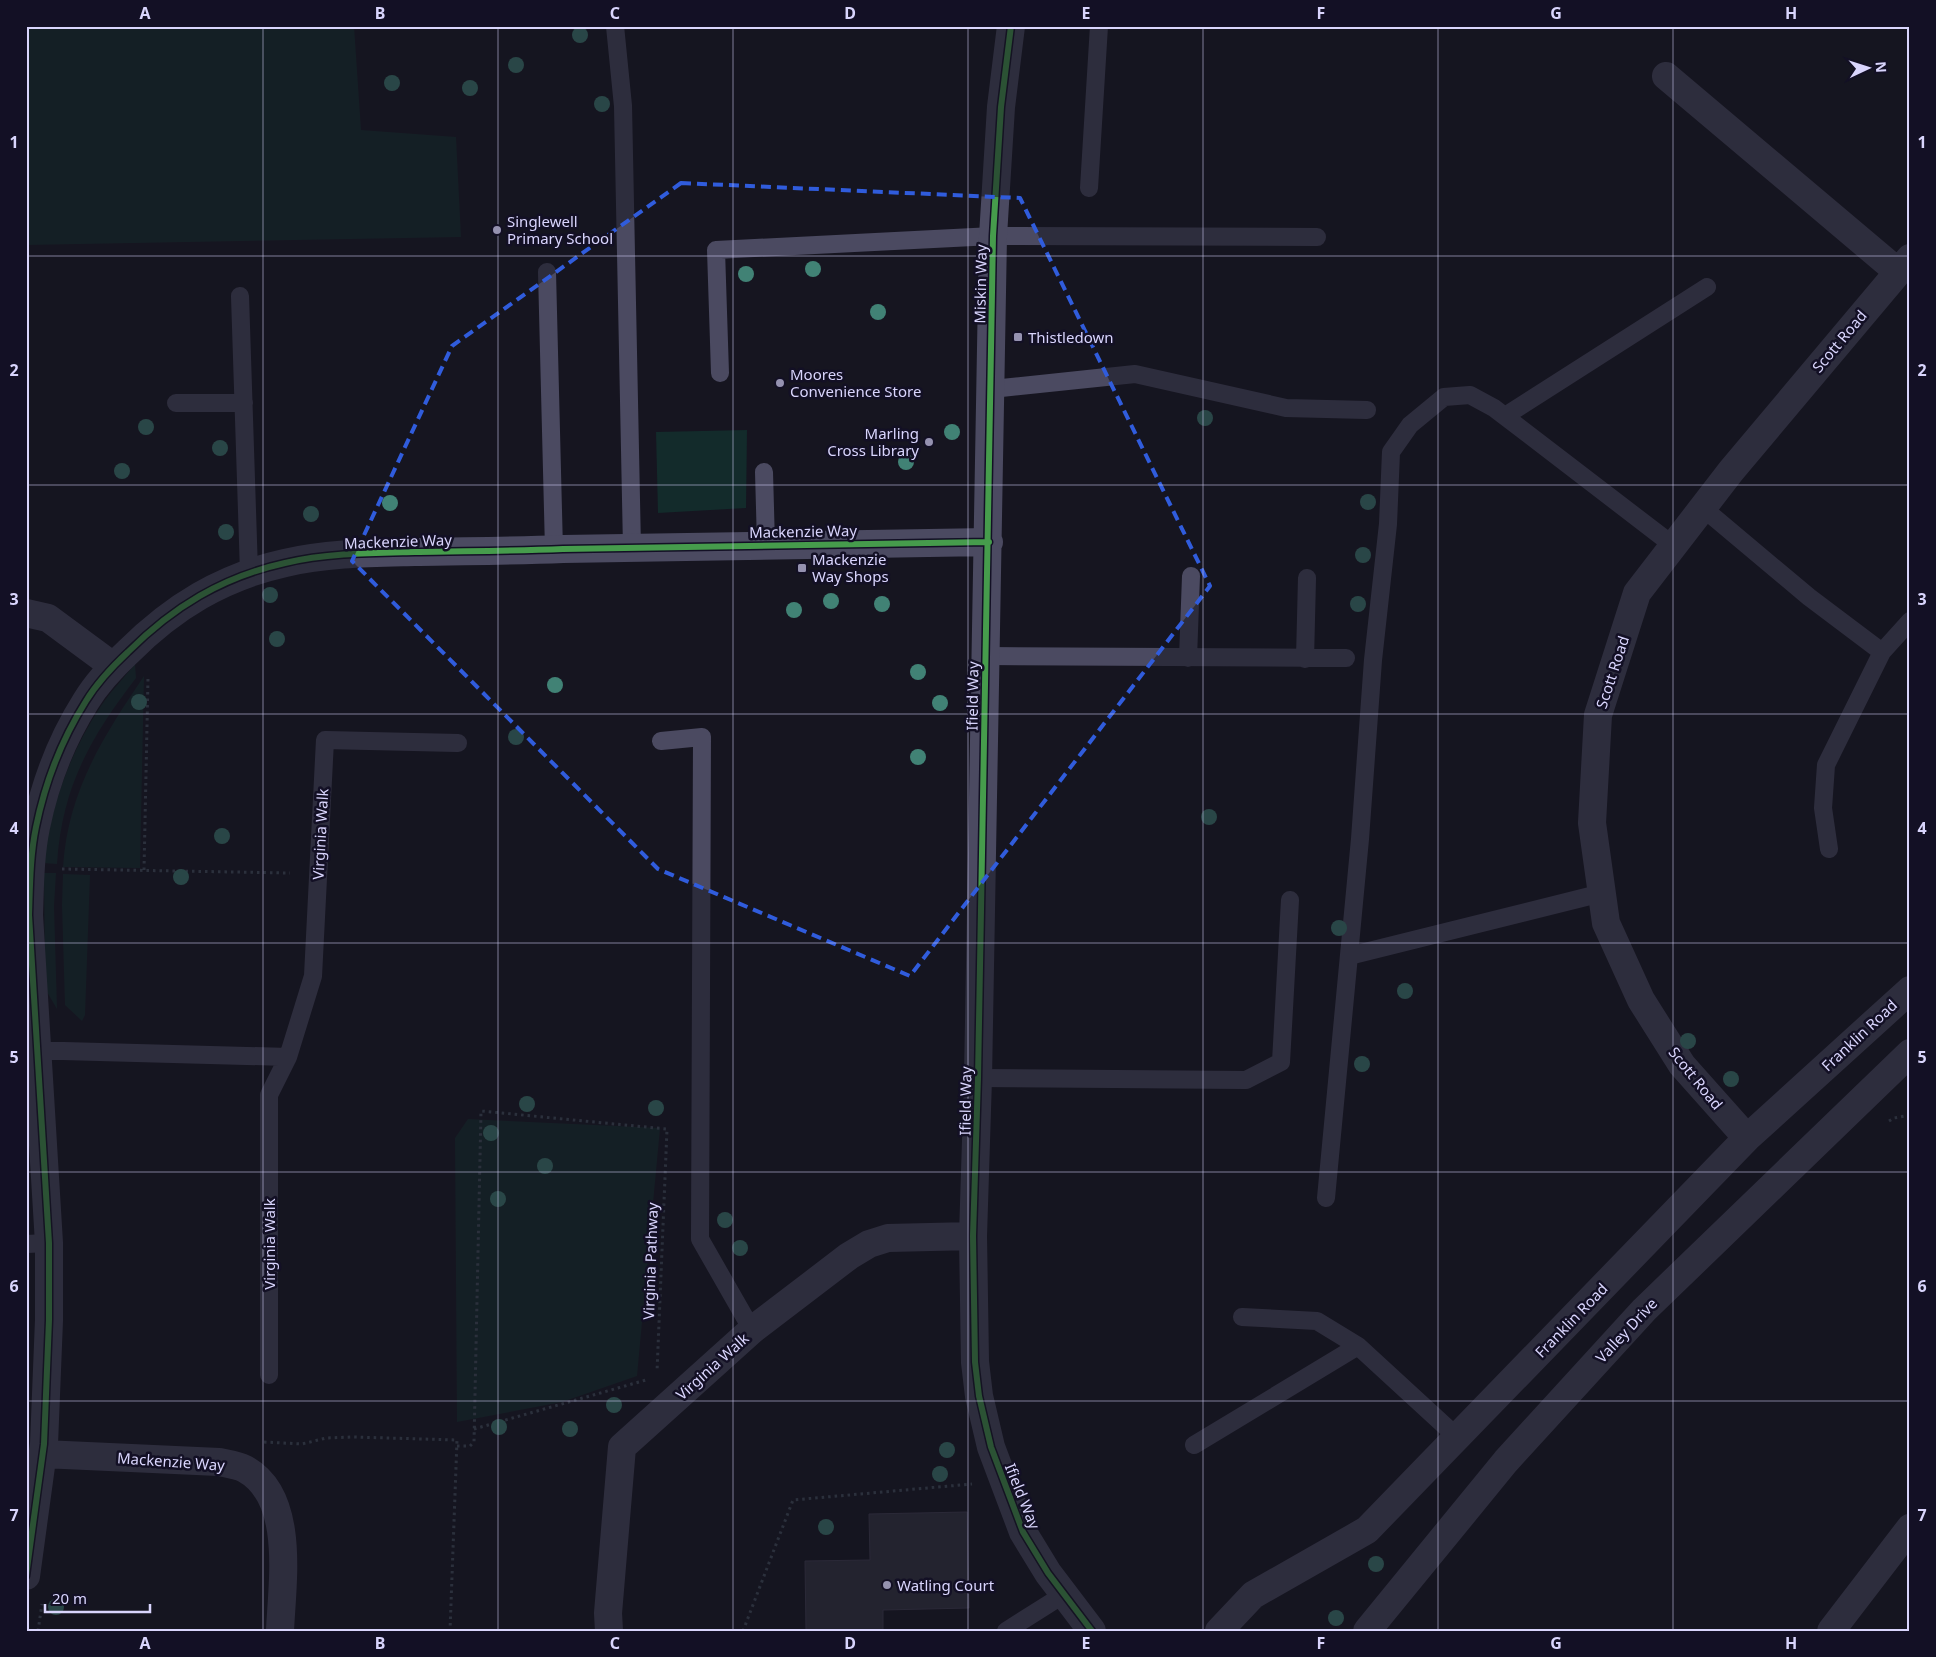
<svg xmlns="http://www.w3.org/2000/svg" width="1936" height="1657" font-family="'Noto Sans',sans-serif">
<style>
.green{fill:#132b2b}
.building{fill:#343342;stroke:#434053}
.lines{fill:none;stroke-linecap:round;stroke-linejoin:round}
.path{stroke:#45515e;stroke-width:3;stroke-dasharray:2.5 4;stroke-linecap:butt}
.service{stroke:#4b4a61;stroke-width:18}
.minor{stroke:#4b4a61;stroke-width:28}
.tertiary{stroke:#4b4a61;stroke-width:28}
.cycleway-casing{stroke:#131025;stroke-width:9}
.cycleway{stroke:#469c4c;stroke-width:6}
.tree{fill:#418275}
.marked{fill:none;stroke:#305cdc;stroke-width:4;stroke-dasharray:10 6;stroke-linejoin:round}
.grid{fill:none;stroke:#d9d5fd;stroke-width:1;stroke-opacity:0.55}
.poi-dot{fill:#9592b0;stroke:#131025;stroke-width:2}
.labels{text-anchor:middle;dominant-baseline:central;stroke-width:5;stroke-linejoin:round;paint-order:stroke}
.poi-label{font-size:15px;fill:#d9d5fd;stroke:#131025;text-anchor:start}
.street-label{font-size:15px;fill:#d9d5fd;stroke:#131025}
.neatline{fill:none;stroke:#d9d5fd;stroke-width:2}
.grid-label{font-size:16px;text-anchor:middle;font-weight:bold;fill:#d9d5fd}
</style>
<rect width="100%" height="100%" fill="#161520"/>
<!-- green -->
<path class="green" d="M26,26h328l7,104 95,7 5,100 -435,8z
M747,430l-1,78 -88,5 -2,-81z
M135,664l1,14c-46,60 -74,109 -79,186l-14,-1c8,-56 26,-109 58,-157 10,-15 23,-28 34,-42z
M144,676l-4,192 -77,-1c5,-76 40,-130 81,-191z
M44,873h12l-2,33 3,103 -10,-17 -2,-9z
M63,874l27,1 -5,140 -3,6 -17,-16 -3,-100z
M468,1119l192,9 -23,248 -75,26 -105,20 -2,-284z"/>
<!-- building -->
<path class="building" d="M967,1512l2,96 -86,2v21h-77l-1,-70 65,-1 -1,-46z"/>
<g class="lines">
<!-- path -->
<path class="path" d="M62,869l228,4
M144,870l4,-192
M1889,1121l5,-3 16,-3
M474,1429l172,-49
M264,1442l38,2 24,-6 27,-1 104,3 -7,191
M457,1446h13l4,-4 7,-331 186,18 -10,243
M38,1631l4,-27
M743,1631l50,-131 179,-16"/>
<!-- service -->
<path class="service" d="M615,26l8,80 9,442
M1089,188l10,-162
M547,272l7,278
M240,296l9,276
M720,373l-4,-123 277,-14 324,1
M992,389l143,-15 151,34 81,2
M176,403h68
M1505,416l202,-129
M764,472l2,72
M1703,508l106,89 73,55
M986,656l360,2
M1188,658l3,-82
M1305,659l2,-81
M661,741l41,-4 -2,502 52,91
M1829,849l-6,-41 3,-43 56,-113 28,-31
M1349,956l253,-63
M36,1051h27l225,6 25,-81 12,-236 133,3
M978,1078l268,2 35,-18 9,-162
M1326,1198l34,-359 13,-179 15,-136 3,-72 19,-27 34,-28 26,-2 24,13 180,138
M26,1244l23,-1
M1242,1317l75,4 41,25 99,91
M269,1375v-280l19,-38
M1194,1445l164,-99
M1006,1631l57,-36"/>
<!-- minor -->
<path class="minor" d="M1011,26l-10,81 -8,129 -15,842 -5,158 2,126 4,34 12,51 32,85 25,41 44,58
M1666,76l231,195
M26,613l22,5 65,48
M1747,1138l-65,-73 -41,-65 -35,-77 -14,-100 6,-108 39,-122 94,-122 179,-213
M43,1454l176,8c9,2 18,3 26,7 51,28 37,114 35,162
M26,1576l18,-132 5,-124v-77l-20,-328c1,-29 1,-59 7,-88 9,-44 26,-88 50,-126 11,-18 27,-35 42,-49 45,-45 94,-75 157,-89 42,-10 87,-10 130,-11 49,-1 98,-1 148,-3 142,-3 284,-6 426,-7
M609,1631l-1,-18 14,-166 130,-117 97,-74 20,-12 19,-6 85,-2
M1219,1631l34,-36 114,-65 380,-392 163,-148
M1831,1631l79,-103"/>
<!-- tertiary -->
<path class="tertiary" d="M1367,1631l139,-170 138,-151 266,-257"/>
<defs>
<path id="cycleway" d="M1011,26l-10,81 -8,129 -15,842 -5,158 2,126 4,34 12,51 32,85 25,41 44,58
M26,1576l18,-132 5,-124v-77l-20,-328c1,-29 1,-59 7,-88 9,-44 26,-88 50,-126 11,-18 27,-35 42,-49 45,-45 94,-75 157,-89 42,-10 87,-10 130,-11 49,-1 98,-1 148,-3 142,-3 284,-6 426,-7"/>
</defs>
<!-- cycleway casing -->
<use href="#cycleway" class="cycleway-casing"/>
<!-- cycleway -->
<use href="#cycleway" class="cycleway"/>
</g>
<!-- trees -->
<g class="tree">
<circle cx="580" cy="35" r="8"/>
<circle cx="516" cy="65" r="8"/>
<circle cx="392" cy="83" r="8"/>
<circle cx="470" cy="88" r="8"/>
<circle cx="602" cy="104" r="8"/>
<circle cx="813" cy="269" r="8"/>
<circle cx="746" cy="274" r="8"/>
<circle cx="878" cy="312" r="8"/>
<circle cx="1205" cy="418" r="8"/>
<circle cx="146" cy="427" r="8"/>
<circle cx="952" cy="432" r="8"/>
<circle cx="220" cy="448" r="8"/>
<circle cx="906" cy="462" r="8"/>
<circle cx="122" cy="471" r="8"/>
<circle cx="1368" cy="502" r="8"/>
<circle cx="390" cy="503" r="8"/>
<circle cx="311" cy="514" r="8"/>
<circle cx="226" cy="532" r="8"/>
<circle cx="1363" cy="555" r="8"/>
<circle cx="270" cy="595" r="8"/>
<circle cx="831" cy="601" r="8"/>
<circle cx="882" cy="604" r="8"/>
<circle cx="1358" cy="604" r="8"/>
<circle cx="794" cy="610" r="8"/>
<circle cx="277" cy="639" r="8"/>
<circle cx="918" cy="672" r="8"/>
<circle cx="555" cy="685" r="8"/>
<circle cx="139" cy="702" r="8"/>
<circle cx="940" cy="703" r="8"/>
<circle cx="516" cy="737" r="8"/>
<circle cx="918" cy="757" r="8"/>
<circle cx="1209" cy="817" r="8"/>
<circle cx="222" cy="836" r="8"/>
<circle cx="181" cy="877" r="8"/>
<circle cx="1339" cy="928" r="8"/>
<circle cx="1405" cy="991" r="8"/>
<circle cx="1688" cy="1041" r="8"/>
<circle cx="1362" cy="1064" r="8"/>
<circle cx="1731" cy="1079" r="8"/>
<circle cx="527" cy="1104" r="8"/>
<circle cx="656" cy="1108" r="8"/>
<circle cx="491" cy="1133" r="8"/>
<circle cx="545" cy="1166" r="8"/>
<circle cx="498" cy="1199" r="8"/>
<circle cx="725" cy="1220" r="8"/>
<circle cx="740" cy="1248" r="8"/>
<circle cx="614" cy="1405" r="8"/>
<circle cx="499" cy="1427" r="8"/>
<circle cx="570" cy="1429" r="8"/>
<circle cx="947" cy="1450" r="8"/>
<circle cx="940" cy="1474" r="8"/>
<circle cx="826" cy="1527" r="8"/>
<circle cx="1376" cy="1564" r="8"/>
<circle cx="56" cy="1607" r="8"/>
<circle cx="1336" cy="1618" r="8"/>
</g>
<!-- marked area -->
<path d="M0 0H1936V1657H0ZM681,183l339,15 190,388 -300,390 -252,-107 -306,-308 100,-215z" fill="#161520" fill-opacity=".55" fill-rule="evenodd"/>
<path class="marked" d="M681,183l339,15 190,388 -300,390 -252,-107 -306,-308 100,-215z"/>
<!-- grid -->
<path class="grid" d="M263,26v1605M498,26v1605M733,26v1605M968,26v1605M1203,26v1605M1438,26v1605M1673,26v1605M26,256h1884M26,485h1884M26,714h1884M26,943h1884M26,1172h1884M26,1401h1884"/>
<!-- markers -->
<g class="poi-dot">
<circle cx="497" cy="230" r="5"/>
<rect x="1013" y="332" width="10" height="10" rx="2.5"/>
<circle cx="780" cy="383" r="5"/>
<circle cx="929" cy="442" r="5"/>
<rect x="797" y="563" width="10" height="10" rx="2.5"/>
<circle cx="887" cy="1585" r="5"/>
</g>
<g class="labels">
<!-- poi labels -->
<g class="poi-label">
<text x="507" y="221">Singlewell<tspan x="507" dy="17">Primary School</tspan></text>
<text x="1028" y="337">Thistledown</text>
<text x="790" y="374">Moores<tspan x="790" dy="17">Convenience Store</tspan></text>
<text x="919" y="433" text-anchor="end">Marling<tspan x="919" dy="17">Cross Library</tspan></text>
<text x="812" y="559">Mackenzie<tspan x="812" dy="17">Way Shops</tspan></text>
<text x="897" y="1585">Watling Court</text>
</g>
<!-- street labels -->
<g class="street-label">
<text transform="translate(980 284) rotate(-89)">Miskin Way</text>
<text transform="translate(1839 341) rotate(-50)">Scott Road</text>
<text transform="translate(803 531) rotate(-1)">Mackenzie Way</text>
<text transform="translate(398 541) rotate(-2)">Mackenzie Way</text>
<text transform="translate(1612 672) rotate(-72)">Scott Road</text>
<text transform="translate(972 696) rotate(-89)">Ifield Way</text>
<text transform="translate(320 834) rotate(-87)">Virginia Walk</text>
<text transform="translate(1859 1035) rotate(-43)">Franklin Road</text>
<text transform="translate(1696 1078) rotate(51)">Scott Road</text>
<text transform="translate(965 1101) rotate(-89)">Ifield Way</text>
<text transform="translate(269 1244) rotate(-90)">Virginia Walk</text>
<text transform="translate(650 1261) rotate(-88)">Virginia Pathway</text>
<text transform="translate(1571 1320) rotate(-46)">Franklin Road</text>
<text transform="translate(1626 1330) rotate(-47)">Valley Drive</text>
<text transform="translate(712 1366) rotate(-42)">Virginia Walk</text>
<text transform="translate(171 1461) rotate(4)">Mackenzie Way</text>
<text transform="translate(1023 1496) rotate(68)">Ifield Way</text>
</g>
</g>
<!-- border -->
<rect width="1936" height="1657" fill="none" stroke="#131025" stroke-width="55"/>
<!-- north arrow -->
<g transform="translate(1868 68) rotate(86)" stroke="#131025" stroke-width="4" paint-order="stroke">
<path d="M0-4L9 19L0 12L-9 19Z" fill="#d9d5fd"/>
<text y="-8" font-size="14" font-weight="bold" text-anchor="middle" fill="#d9d5fd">N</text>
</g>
<!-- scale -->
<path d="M45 1604v8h105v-8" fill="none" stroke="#d9d5fd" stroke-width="2.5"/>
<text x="52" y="1604" font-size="15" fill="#d9d5fd" stroke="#131025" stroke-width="4" paint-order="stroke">20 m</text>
<rect x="28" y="28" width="1880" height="1602" class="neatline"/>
<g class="grid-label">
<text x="145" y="19">A</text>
<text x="380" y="19">B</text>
<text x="615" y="19">C</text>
<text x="850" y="19">D</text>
<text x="1086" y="19">E</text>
<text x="1321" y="19">F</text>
<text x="1556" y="19">G</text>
<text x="1791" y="19">H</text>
<text x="14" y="148">1</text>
<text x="1922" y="148">1</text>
<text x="14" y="376">2</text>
<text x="1922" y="376">2</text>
<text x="14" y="605">3</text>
<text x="1922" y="605">3</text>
<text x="14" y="834">4</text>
<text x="1922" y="834">4</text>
<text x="14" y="1063">5</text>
<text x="1922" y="1063">5</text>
<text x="14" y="1292">6</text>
<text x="1922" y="1292">6</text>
<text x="14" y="1521">7</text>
<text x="1922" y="1521">7</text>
<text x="145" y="1649">A</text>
<text x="380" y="1649">B</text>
<text x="615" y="1649">C</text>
<text x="850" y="1649">D</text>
<text x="1086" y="1649">E</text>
<text x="1321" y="1649">F</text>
<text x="1556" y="1649">G</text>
<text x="1791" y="1649">H</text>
</g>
</svg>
